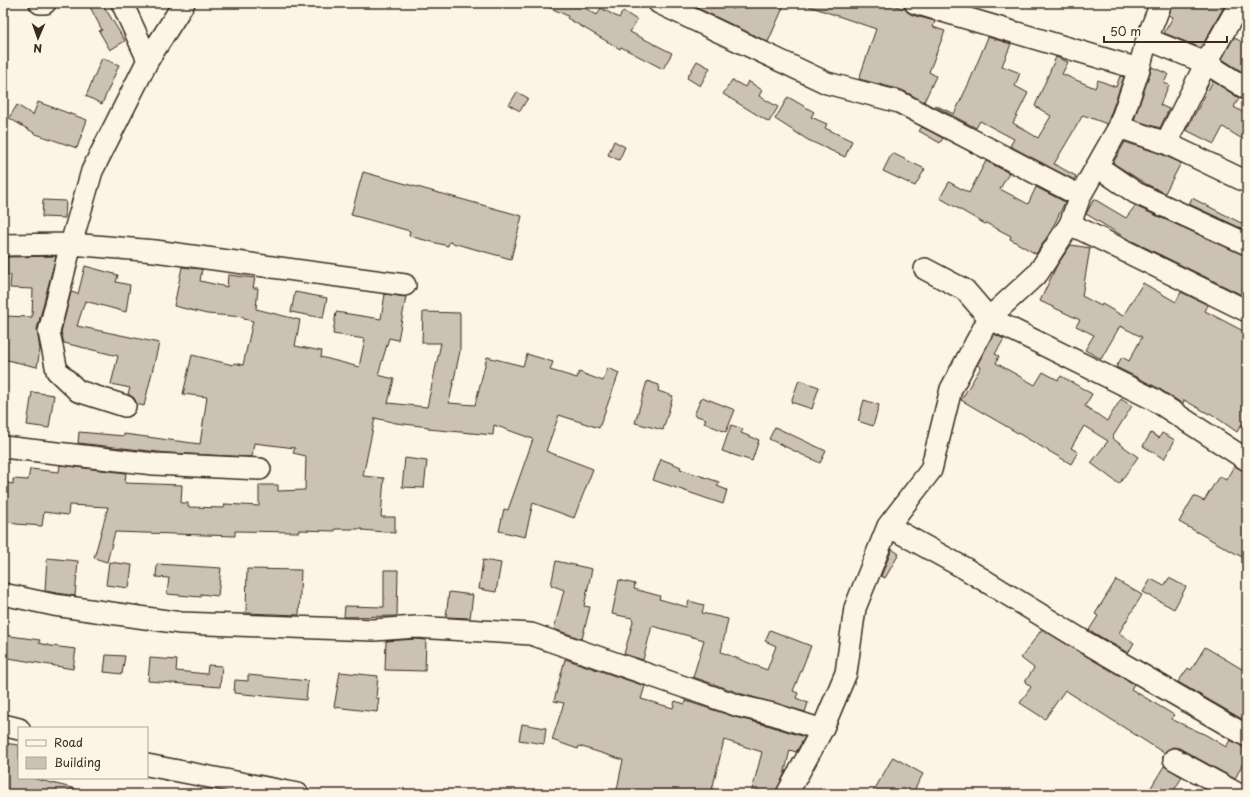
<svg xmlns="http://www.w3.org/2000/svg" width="1250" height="797" font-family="'Playpen Sans',sans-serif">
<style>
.building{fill:#ccc2b3;stroke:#3b2a1e}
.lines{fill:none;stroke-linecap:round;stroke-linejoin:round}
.minor-casing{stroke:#3b2a1e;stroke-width:24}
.minor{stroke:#fcf5e5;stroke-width:21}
</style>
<rect width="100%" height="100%" fill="#fcf5e5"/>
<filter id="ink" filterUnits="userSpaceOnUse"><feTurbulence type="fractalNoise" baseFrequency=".025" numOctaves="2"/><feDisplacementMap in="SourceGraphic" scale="8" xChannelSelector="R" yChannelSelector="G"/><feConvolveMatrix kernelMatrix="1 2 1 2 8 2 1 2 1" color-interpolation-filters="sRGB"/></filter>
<g filter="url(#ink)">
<!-- building -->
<path class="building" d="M88,3h14l23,38 -15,9 -11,-19 3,-1z
M540,3h36l21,12 4,-7 18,10 4,-7 14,9 -7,12 42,21 -9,16 -42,-22 -1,2 -53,-31 1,-2z
M687,3h34l13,6 2,-6h49l-17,39z
M806,3h81l18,6 7,6 23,6 -2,6 12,4 -16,41 7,4 -12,26 -22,-12 -43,-11 17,-50 -70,-24z
M1173,3h53l-25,45 -37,-15 9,-16 -4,-2z
M988,37l23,7 -9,22 18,7 -5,13 13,7 -15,30 25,15 13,-22 -16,-10 21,-49 12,5 -6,12 33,14 3,-8 18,7 4,-11 4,1 -17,47 -24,-9 -29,49 22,12 -2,4 -64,-34 4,-7 -34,-18 -4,7 -42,-22 1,-1 19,9 15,-31z
M1234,37l13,9v29l-25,-16z
M102,58l17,7 -17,39 -16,-8z
M697,61l13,7 -10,18 -13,-8z
M1152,67l16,7 -4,9 5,2 -9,20 9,4 -9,19 -26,-8z
M732,80l13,7 3,-6 14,9 -3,6 19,11 -9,15 -46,-28z
M1213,81l26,17 -5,9 13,8v27l-24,-15 -9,17 -28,-14z
M517,92l11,6 -8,13 -11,-6z
M788,97l26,15 -3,5 16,7 -2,4 27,13 -7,16 -37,-17 -33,-21z
M38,102l49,18 -10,28 -41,-14 -27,-16 8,-13 16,10z
M922,127l21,11 -3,5 -21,-12z
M614,141l11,6 -6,13 -11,-5z
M1125,142l36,12 20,9 -16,30 -19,-9 -33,-21z
M892,153l33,16 -10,17 -32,-15z
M986,161l23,12 -9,16 28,15 8,-17 29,15 -14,29 -15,23 -26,-15 1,-3 -25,-13 -1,1 -45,-26 9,-16 20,11z
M363,172l159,44 -11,43 -62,-17 -1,4 -39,-10 1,-5 -59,-16z
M1192,198l55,28v5l-58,-27z
M1094,199l32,19 9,-12 112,50v25l-7,13 -114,-56 -40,-24z
M43,200l23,1 -1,17 -23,-1z
M1071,245l19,3 -8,48 19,10 1,-2 21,12 20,-33 33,19 5,-10 27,13 -3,6 42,22v95l-6,-3 -4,7 -27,-19 -1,1 -25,-14 -1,4 -25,-16 -42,-21 6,-10 7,4 13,-24 -22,-11 -19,33 -16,-9 9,-15 -18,-9 4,-6 -40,-19 17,-36z
M56,256l-19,73 3,21 -3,17 -34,-8v-43l29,1 1,-28 -23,-1 1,-13h-4v-18z
M85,266l33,9 -2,7 14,3 -4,27 -41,-11 -8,25 82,17 -15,63 -7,-2 -3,-6 -6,-4 2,-6 -19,-4 7,-28 -54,-13 -3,-11 10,-40 7,2z
M182,267l20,2 -2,12 27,6 1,-12 27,3 -2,10h5l-2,21 44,11 -5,26 27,5 -1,6 38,10 6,-28 -32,-5 3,-22 45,7 4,-25 21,3 -8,43 -9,-2 -11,37 16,4 -6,24 39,4 14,-64h-19l1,-31 37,1v38l-11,52 26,2 12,-48 36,9 4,-12 26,8 -3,8 27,8 2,-6 24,9 5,-13 11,5 -20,55 -40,-13 -13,36 47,18 -19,49 -41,-15 -8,34 -26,-6 5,-22 4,1 25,-71 -39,-14 -1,10 -65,-6 1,-2 -33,-4 -21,-5 -12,58 21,2 -3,39h14v16l-33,-3v-1h-27v2l-36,-1v2l-64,-1v5l-120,-4 -8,30 -13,-4 14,-51 -39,-2 -1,10 -24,-3 -2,14 -26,-2 -13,-4v-38l10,2v-5l15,1 2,-11 29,3 1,-7 66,8 -1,10 57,2 -1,18h7v4l36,1 1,-4 34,2v-21h19v6l27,-1 1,-34 -13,-3 2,-5 -41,-5 -2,14 -85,-4 -89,-10 1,-11 45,4v-2l76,10 7,-47 -24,-3 9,-39 41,10 1,-2 9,2 10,-44 -9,-2v-2l-37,-3 -33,-8z
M295,292l32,6 -4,20 -32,-6z
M994,334l10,5 -9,15 4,2 -3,7 39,22 8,-13 15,8 3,-4 31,18 -7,12 22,15 14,-22 11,7 -20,32 26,19 -19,27 -28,-21 17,-22 -24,-15 -13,22 7,4 -7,12 -110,-64 20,-33 -4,-2z
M799,380l20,7 -7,22 -21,-7z
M647,381l12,4 -1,6 15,5 -10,34 -28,-7z
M32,392l22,3 -5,33 -22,-3z
M702,397l33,13 -9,22 -22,-9 2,-4 -12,-4z
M864,400l15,5 -6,21 -15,-5z
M731,425l12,4 -2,4 18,7 -7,21 -30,-10z
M775,427l51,24 -6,12 -51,-24z
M1151,433l8,5 3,-5 13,7 -11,19 -21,-13z
M405,458l22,3 -3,27 -22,-1z
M661,459l20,8 -1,2 39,13 -2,4 10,4 -4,14 -70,-24z
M1234,466l13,6v75l-5,10 -63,-35 15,-26 10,5 15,-25 7,4z
M892,549l7,5 -14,24 -4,-2z
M47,558l31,3 -3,35 -30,-5z
M483,560l18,3 -5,29 -17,-3z
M556,561l36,8 -8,37 6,1 -8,32 -28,-10 10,-39 -13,-5z
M109,562l23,3 -3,23 -23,-3z
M157,564l64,4 -3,28 -17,-2v3l-34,-3 2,-16 -13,-1z
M247,569l54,1 -2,45 -53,-2z
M384,570h14l-1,46 -53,1 1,-11 39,1z
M1169,578l17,9 -12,22 -31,-17 8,-13 13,7z
M619,580l16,4 -1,5 26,7 -1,3 28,8 2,-6 15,4 -2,8 26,6 -7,33 46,18 9,-24 -11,-5 5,-11 41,16 -18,45 5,2 -2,5 12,5 -3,9 -63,-18 -49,-17 11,-37 -52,-14 -9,34 -19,-6 9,-32 -1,-4 -20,-4z
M1116,580l26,15 -23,38 15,10 -6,10 -39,-23 9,-14 -3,-2z
M449,592l24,3 -3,23 -24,-1z
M1042,629l92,55 -3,5 43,26 -3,4 35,16 20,12 4,-7 17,8v7l-12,24 -56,-31 -6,-1 -9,6 -99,-63 -20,29 -25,-16 11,-16 -6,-5 9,-14 -13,-10z
M3,635l37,5 -1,3 12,3 25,3 -3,20 -70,-12z
M416,639l10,1 -1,31 -40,-1 1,-29z
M1205,647l42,25v50l-69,-40 10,-14 3,2z
M106,655l19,1 -3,18 -18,-2z
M150,658l27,2 -1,11 31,3 1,-9 14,1 -2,21 -72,-6z
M565,659l80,27 -4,13 32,9 2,-7 10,3 1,-3 49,16 35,9 35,11 -9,15 -6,-2 -6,25 -9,19h-24l11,-42 -38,-12 -13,54h-95l7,-34 -44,-14 -1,3 -26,-9 12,-37 -10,-2z
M340,672l38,4 -2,22h3l-2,14 -43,-5z
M248,675l60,6 -2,19 -72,-7 1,-13 13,1z
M522,724l24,4 -2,16 -25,-4z
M3,743l16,2v33h13l44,11v5h-73z
M893,757l30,17 -11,20h-40z
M1164,766l18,11 -10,17h-25z"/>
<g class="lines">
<defs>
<path id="minor" d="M40,3h5
M122,3l26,57
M659,3l168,80 72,19 181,94
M915,3l224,66
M1147,39l59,24 41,26
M1119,127l47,16 81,39
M1166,143l40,-80 34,-60
M1098,167l38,26 111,51
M1070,224l177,87
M3,245l68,-1 84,7 250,34
M925,269l40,21 24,28 164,81 94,61
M125,406l-47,-15 -21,-20 -8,-39 22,-88 21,-73 56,-111 36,-57
M3,447l151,17 106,5
M888,526l78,43 119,73 162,94
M3,594l51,11 127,18 193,7 42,-3 115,7 208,72 34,8 49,16
M3,725l16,4
M1174,759l64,35
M147,765l151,29
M787,794l35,-64 24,-57 9,-65 33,-82 43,-56 20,-81 38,-71 49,-45 32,-49 10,-28 39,-69 20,-58 8,-30 14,-36"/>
</defs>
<!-- minor casing -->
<use href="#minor" class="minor-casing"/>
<!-- minor -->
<use href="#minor" class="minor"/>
</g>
</g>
<!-- margin -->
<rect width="1250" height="797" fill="none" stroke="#fcf5e5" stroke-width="16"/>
<rect x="8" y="8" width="1234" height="781" fill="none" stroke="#3b2a1e" stroke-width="1.5" filter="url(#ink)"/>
<!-- legend -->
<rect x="18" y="727" width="130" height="52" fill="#fcf5e5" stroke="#afa495"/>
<rect x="26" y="740" width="20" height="6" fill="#fcf5e5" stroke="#afa495"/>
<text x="54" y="747" font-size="12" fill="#3b2a1e">Road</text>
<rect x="26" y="757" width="20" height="12" fill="#ccc2b3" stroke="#afa495"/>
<text x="54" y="767" font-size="12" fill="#3b2a1e">Building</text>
<!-- north arrow -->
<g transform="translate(38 38) rotate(182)" stroke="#fcf5e5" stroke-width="3" paint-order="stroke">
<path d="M0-3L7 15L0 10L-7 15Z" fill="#3b2a1e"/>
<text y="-6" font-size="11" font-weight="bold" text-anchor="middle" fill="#3b2a1e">N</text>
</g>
<!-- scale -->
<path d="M1104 36v6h123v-6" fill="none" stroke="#3b2a1e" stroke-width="2"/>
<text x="1110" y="36" font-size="12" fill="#3b2a1e" stroke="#fcf5e5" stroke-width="3" paint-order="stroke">50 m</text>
</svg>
